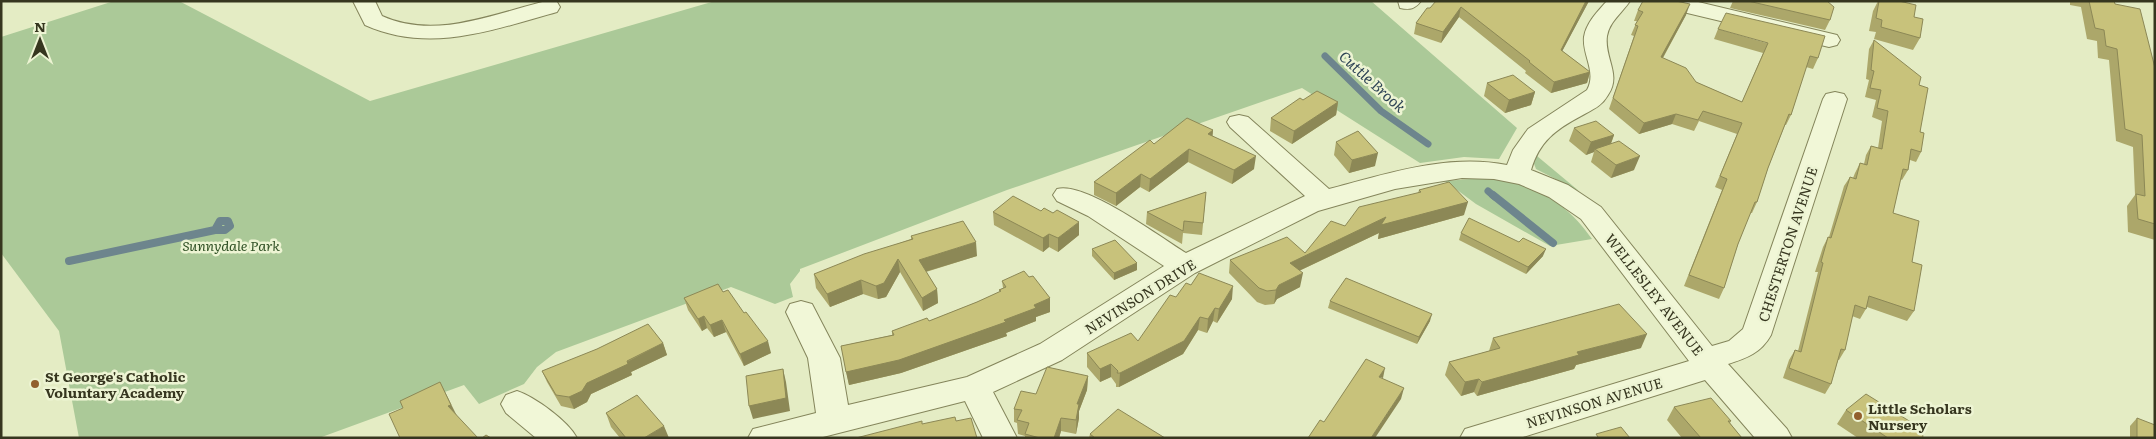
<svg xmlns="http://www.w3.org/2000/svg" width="2156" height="439" font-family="Literata,serif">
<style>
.green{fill:#abc998}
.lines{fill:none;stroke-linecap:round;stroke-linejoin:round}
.stream-far1{stroke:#6d858d;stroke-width:7}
.stream{stroke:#6d858d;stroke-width:8}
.minor-casing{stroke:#84855b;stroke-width:2}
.minor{fill:#f1f7d7;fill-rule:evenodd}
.wall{fill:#aca76a}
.shaded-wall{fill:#8c8856}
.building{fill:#c8c27b;stroke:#8c8856}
.poi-dot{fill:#925f2e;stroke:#edf4d3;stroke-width:2}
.labels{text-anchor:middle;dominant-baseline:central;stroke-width:5;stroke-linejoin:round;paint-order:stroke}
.street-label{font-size:14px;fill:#36361f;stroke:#edf4d3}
.park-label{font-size:14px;font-style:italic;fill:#315226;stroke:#edf4d3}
.poi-label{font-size:14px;font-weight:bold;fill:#36361f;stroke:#edf4d3;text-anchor:start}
.water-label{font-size:15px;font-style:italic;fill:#2e4455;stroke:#edf4d3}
</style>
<rect width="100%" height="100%" fill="#e4ecc4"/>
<!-- green -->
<path class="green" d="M114,1h65l191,100 345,-100h656l146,127 -18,31 -35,-2 -44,6 -118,-75 -295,102 -207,79v2l-10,13 3,13 -18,7 -44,-17 -175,65 -19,15 -13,17 -45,20 -15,-19 -145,53h-240l-20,-107 -58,-78v-216z
M1537,156l42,35 -43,-22 -3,-8z
M1483,178c47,4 82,22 109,61l-42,7 -74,-42 -31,-23z"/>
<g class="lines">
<!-- stream-far1 -->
<path class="stream-far1" d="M1325,56l56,55 47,33
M1488,191l7,6"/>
<!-- stream -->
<path class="stream" d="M1493,195l60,48
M220,221h8l2,5 -5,4h-10z
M69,261l146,-31"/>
<defs>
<path id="minor" d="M353,1h22l7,15c53,24 111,-2 164,-15l11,1 3,5 -3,5c-65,18 -127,42 -192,13z
M1398,1h23c-6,8 -11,9 -21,7z
M1607,1h23c-8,12 -21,21 -23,35 -3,22 15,39 1,59 -6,11 -16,15 -27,21 -25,13 -42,26 -50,54l37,15 33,22 111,139 17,-5 14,-12 80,-230 3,-5 9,-2 9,2 3,5 -76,236c-10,18 -24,23 -43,29l59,65 5,9h-37l-50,-58 -185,58h-60l5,-9 224,-68 -108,-142 -32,-22 -30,-13 -25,-5 -32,-1 -67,11 -77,22 -123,62 -133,87 -69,32 24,46h-34l-18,-37 -146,37h-71l5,-9 63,-16 -8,-55 -22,-46 4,-8 11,-3 11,3 28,54 8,47 119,-28 73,-33 124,-78 -76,-50 -31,-15 -4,-6 4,-6c28,-8 103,48 129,64l119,-57 -75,-69 -3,-5 3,-5 9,-2 9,2 81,72c57,-15 119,-36 178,-24l6,-15 15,-21 59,-39c10,-18 -5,-35 -3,-53 2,-14 14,-26 23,-36z
M1655,1h39l143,34 3,5 -3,5 -8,2 -171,-41z
M517,391c18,6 51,30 60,47h-41l-30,-25 -5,-9 5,-9z"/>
</defs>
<!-- minor casing -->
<use href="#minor" class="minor-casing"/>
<!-- minor -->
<use href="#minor" class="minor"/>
</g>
<!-- wall -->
<path class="wall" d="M1589,1l-27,50 28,21 -3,11 -36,10 -26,-20 1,-2 -67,-54 -18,26 -27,-9 2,-11 14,-15z
M1733,1h94l3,19 -5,10 -95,-22z
M1878,1h21l15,16 6,21 -7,12 -39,-11 2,-7 -7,-1 4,-20z
M2070,1h44l1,3 40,64v172l-27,-8 -1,-26 8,-11 -2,-48 -17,-6 -7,-81 -11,-2 -1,-17 -10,-2 -6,-32 -11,-2z
M1638,10l48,5 -23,43 33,24 46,20 21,-49 -49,-14 4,-10 100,29 -5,11 -7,-2 -15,48 -5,10h-1l-17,43 -11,34 -5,11h-2l-12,31 -14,44 -5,11 -35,-13 38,-96 -7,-3 22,-53 -38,-13 -5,10 -22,-7 -33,10 -30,-25 25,-73 -3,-1 6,-14h-3z
M1874,40l45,45 2,67 -5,10 -6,-2 -2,10 -6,10 -2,-1 -7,34 19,49 2,49 -7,10 -40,-14 -7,12 -8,-3 -7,34 -6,10h-1l-7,24 -6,10 -42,-16 6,-18 6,-10 3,1 20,-79h-3l8,-25 5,-10h1l15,-51 6,-9 3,1 2,-5 5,-10 4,1 2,-9 5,-9 7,2 4,-27 -10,-4 4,-17 -11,-3 4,-17 -3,-1 3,-30z
M1487,83l48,9 -4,13 -26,8 -21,-17z
M1303,100l35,2 -2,13 -44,29 -22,-13 1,-13z
M1574,128l40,7 -3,9 23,26 -23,8 -20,-16 3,-10 -8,3 -17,-14z
M1213,130l-1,6 42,33 -22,15 -44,-22 -39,30 -9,-5 -24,19 -22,-11v-13l60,-38z
M1336,142l39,24 -26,7 -15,-18z
M1419,190l45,25 -86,24 1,-6 -80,38 1,16 -23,12 -3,5 -9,1 -8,-3 -28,-29 1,-13 75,-7 40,-27 73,-33z
M1206,192l-4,43 -19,-2 -1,11 -36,-20 1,-12z
M993,212l86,23 -21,17 -9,-5 -6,5 -49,-27z
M1461,233l82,23 -17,18 -67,-34z
M911,236l66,20 -51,16 11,17 1,14 -15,8 -23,-39 -14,25 -8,2 -15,-5 -33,13 -14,-19 -2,-14 97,-35z
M1092,249l45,14v7l-23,10 -22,-24z
M1029,277l21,21v14l-14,5v4l-30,12 1,3 -106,37 -52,12 -8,-39 51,-11v-4l37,-10 48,-19 23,-10 -1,-2 4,-2 -1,-7z
M723,292l48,61 -27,13 -18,-34 -12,5 -7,-9 -5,3 -14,-21 -4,-12z
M1176,297l56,2 -15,24 -4,-2 -6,12 -9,-3 -15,24 -64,33h-3v-3l-5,-7 -11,5 -13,-15v-14l51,-12z
M1330,301l100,20 -13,23 -89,-36z
M1493,338l148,10 -65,17 -2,4 -97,27 -3,-4 -13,4 -16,-21 4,-13 40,-11z
M663,343l4,12 -36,17 1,3 -41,19 -4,8 -13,7 -13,-3 -14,-24 -5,-11z
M1088,376l-1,14 -8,21v7l-3,16 -15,-3 -2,7h-34v-2l-7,-2 -1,-11 -3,-1v-13l22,-15z
M1674,407l57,14 -1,2 12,15h-60l-15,-18z
M1846,410l77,28h-65l-21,-14z
M606,413l63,25h-49l-9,-11z
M2137,418l18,20h-25v-12z
M1090,434l75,4h-76z"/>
<!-- shaded-wall -->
<path class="shaded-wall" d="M1586,1h3l-32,60 4,-11z
M1690,4l-4,11 -29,53 4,-11z
M1461,7l-2,10 -18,26 2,-11z
M1590,72l-3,11 -36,10 3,-11z
M1535,92l-4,13 -26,8 4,-13z
M1338,102l-2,13 -44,29 2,-13z
M1676,114l-4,10 -33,10 5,-11z
M1213,130l-1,13 -4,-9z
M1614,135l-5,13 -14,1 -1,3 -8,3 5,-13z
M1189,149l-1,13 -39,30 1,-13z
M1378,153l-3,13 -26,7 3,-13z
M1256,156l-2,13 -22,15 2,-14z
M1640,156l-6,14 -23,8 5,-13z
M1141,174l-1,13 -24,19v-13z
M1468,202l-4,13 -86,24 1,-6 -91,43 2,-13 96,-46z
M1079,222v13l-21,17v-14z
M1049,234v13l-6,5v-14z
M976,242l1,14 -56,17 -2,-13z
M1546,249l-3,7 -17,18 2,-7z
M898,259l2,13 -14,25 -8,2 -2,-13z
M1137,263v7l-23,10v-7z
M1303,273l-3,14 -23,12 -3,5 2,-14 3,-5z
M861,280l2,14 -33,13 -3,-13z
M1233,286l-1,13 -15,24 2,-14z
M937,289l1,14 -15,8 -1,-13z
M1050,298v14l-14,5v4l-30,12 1,3 -106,37 -52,12 -3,-13 158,-52 30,-15z
M1215,308l-2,13 -6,12 1,-14z
M1432,314l-2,7 -13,23 2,-7z
M704,316l3,12 -5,3 -4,-12z
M1200,317l-2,13 -15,24 -64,33 1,-14z
M722,320l4,12 -12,5 -4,-12z
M1647,334l-6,14 -65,17 -2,4 -97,27 5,-14 95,-30z
M768,341l3,12 -27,13 -4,-12z
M663,343l4,12 -36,17 1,3 -41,19 -4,8 -13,7 -5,-12 18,-14z
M1111,364v13l-11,5v-13z
M1385,368l-2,10 -4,-1z
M783,369l3,13 4,29 -37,8 -4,-13z
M1088,376l-1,14 -8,21v7l-3,16 1,-30z
M1479,379l-5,13 -13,4 4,-14z
M440,382l17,34 -9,-10z
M1404,388l-3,11 -26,39h-4z
M1061,418v13l-2,7h-5z
M664,426l5,12h-25z"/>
<!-- building -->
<path class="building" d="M1436,1h150l-25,49 29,22 -36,10 -25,-20 1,-1 -69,-54 -18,25 -27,-9 11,-15h3z
M1643,1h33l14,3 -29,53 25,11 10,14 46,20 26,-59 -50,-14 8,-16 99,23 -7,22 -8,-2 -19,59 -2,-1 -21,54 -11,34h-2l-17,42 -14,44 -35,-13 38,-96 -7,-3 22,-53 -39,-12 -5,9 -22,-6 -32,9 -31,-25 25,-72 -3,-1 8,-13 -5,-2z
M1748,1h79l7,6 -4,13z
M1879,1h20l17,4 -2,12 9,2 -3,19 -39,-11 1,-7 -6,-2z
M2089,1h25l1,3 25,5 15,59v156l-17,-5 -2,-25 9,2 -3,-61 -17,-6 -8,-80 -11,-3 -2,-16 -9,-2z
M1874,40l47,37 -2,8 9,3 -8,44 4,1 -3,19 -10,-3 -3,21 -5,-1 -10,44 26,8 -7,41 10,3 -8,46 -45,-15 -3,13 -11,-4 -10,45 -4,-1 -10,35 -42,-16 6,-18 6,2 22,-89 -2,-1 7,-25 3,1 19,-61 6,2 4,-16 7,2 4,-19 11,3 6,-38 -11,-3 4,-18 -11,-2 4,-17 -3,-1z
M1513,75l22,17 -26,8 -22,-17z
M1317,91l21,11 -44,29 -23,-13 29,-20 3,2z
M1187,118l26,12 -5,4 48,22 -22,14 -45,-21 -39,30 -9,-5 -25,19 -22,-11 56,-42 4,4z
M1596,121l18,14 -23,7 -17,-14z
M1358,131l20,22 -26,7 -16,-18z
M1619,141l21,15 -24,9 -21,-16z
M1449,182l19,20 -87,23 5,-8 -96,46 13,10 -24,12 -3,5 -9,1 -8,-3 -29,-28 57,-23 18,16 26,-32 14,5 14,-19 62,-15 -2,-2z
M1206,192l-3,31 -19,-2 -1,10 -36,-19z
M1013,196l28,15 3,-3 9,5 4,-3 22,12 -21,16 -9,-4 -6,4 -50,-26z
M1469,218l50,24 4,-4 23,11 -18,18 -67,-34z
M963,221l13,21 -57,18 18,29 -15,9 -24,-39 -14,24 -8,3 -15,-6 -34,14 -13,-20 50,-20 49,-15 -2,-3z
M1115,240l22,23 -23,10 -22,-24z
M1024,271l5,6 4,-1 17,22 -16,7 2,3 -32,12 2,2 -107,38 -53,12 -5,-26 53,-11 -2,-4 35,-13 2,3 48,-19 24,-11 -2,-1 7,-3 -4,-6z
M1199,273l34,13 -14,23 -4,-1 -7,11 -8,-2 -16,24 -64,32h-3l1,-2 -7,-7 -11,5 -13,-16 44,-20 7,8 32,-46 6,2 10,-14 5,2z
M1346,278l86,36 -13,23 -89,-36z
M718,284l5,8 5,-2 16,23 2,-1 22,29 -28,13 -18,-34 -12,5 -6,-9 -6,3 -14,-21z
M1619,304l28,30 -70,18 2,3 -97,27 -3,-3 -14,3 -16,-20 51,-14 -7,-10z
M648,324l15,19 -36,18 1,3 -41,19 -5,8 -13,6 -13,-2 -14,-24 55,-22z
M1366,359l19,9 -6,9 25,11 -33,50h-63l12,-18 4,2z
M1047,367l41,9 -11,28h2l-3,16 -15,-2 -7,20h-14l-15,-4 4,-11 -12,-3 5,-10 -8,-1 7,-18 15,3z
M783,369l3,29 -37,8 -3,-30z
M440,382l11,23 -3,1 30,32h-78l-11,-24 14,-6 -3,-7z
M1866,394l56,35 1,9h-35l-42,-28z
M637,395l27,31 -20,12h-18l-20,-25z
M1711,398l20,23h-3l14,17h-41l-27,-31z
M1118,409l47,29h-70l-5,-4z
M955,417l1,4 15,-3 6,20h-121l66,-17v3z
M2137,418l18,7v13h-18z
M1621,427l9,11h-34l2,-1 -2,-3z
M486,435l5,3h-9z"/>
<!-- markers -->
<g class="poi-dot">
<circle cx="35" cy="384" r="5"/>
<circle cx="1858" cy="416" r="5"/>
</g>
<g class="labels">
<!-- street labels -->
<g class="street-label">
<text transform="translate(1787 244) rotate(-72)">CHESTERTON AVENUE</text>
<text transform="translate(1655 294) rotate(52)">WELLESLEY AVENUE</text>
<text transform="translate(1140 296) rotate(-32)">NEVINSON DRIVE</text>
<text transform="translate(1594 402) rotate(-17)">NEVINSON AVENUE</text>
</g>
<!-- park labels -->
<g class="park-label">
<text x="231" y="245">Sunnydale Park</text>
</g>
<!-- poi labels -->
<g class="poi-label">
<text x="45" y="376">St George's Catholic<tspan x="45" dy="16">Voluntary Academy</tspan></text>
<text x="1868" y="408">Little Scholars<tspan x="1868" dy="16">Nursery</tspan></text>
</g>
<!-- water labels -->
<g class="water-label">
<text transform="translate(1373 81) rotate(42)">Cuttle Brook</text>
</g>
</g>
<!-- border -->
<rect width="2156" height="439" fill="none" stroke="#36361f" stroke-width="5"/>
<!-- north arrow -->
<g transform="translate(40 40)" stroke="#edf4d3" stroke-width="4" paint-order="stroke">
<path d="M0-4L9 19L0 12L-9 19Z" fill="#36361f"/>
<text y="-8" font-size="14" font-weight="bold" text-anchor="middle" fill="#36361f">N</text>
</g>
</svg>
